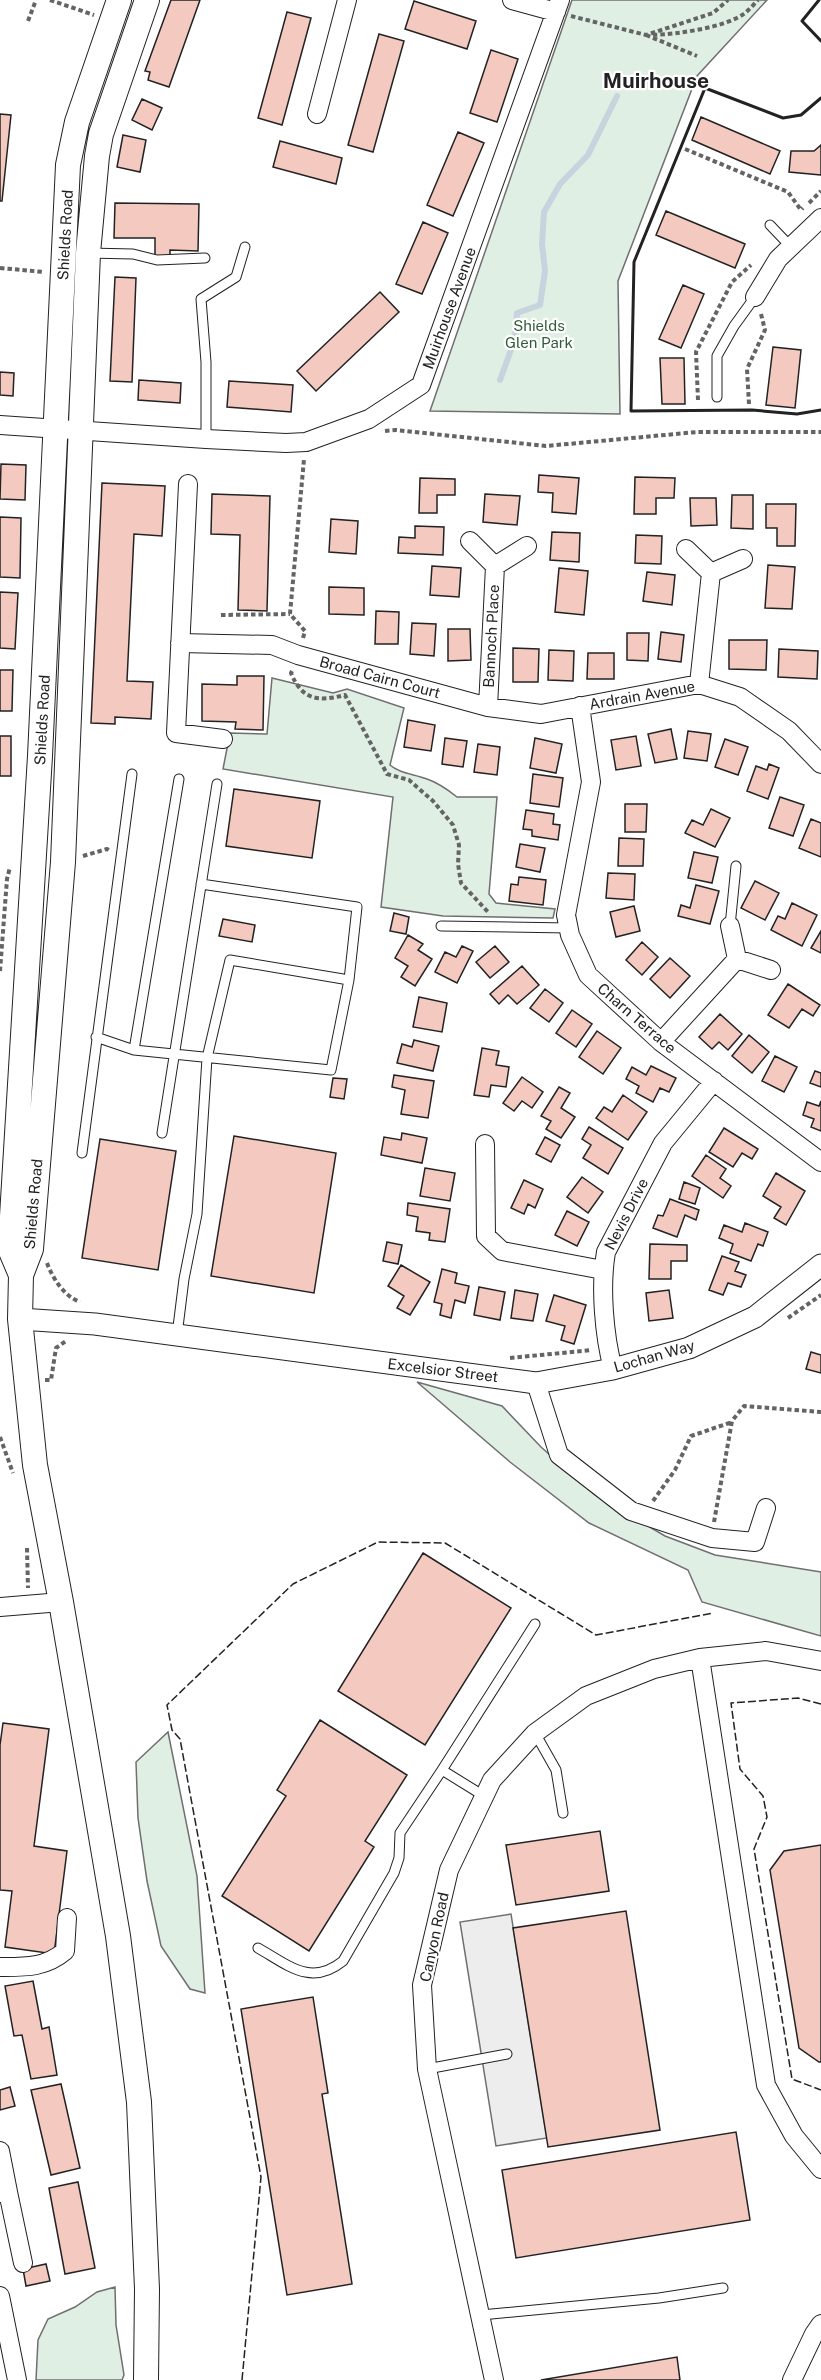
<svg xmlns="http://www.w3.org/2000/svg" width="821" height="2380" font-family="'Public Sans',sans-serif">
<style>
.green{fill:#e0efe3;stroke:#6f6f6f;stroke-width:1.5}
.parking{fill:#ededed;stroke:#6f6f6f;stroke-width:1.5}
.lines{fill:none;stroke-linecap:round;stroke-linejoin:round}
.stream{stroke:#c7d3dd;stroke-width:6}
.building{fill:#f3c9c0;stroke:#222;stroke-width:1.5}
.service-casing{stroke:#222;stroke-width:11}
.minor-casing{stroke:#222;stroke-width:20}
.tertiary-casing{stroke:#222;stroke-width:23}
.secondary-casing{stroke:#222;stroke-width:26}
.path{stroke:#646464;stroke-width:4;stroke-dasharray:4.5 3;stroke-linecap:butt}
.service{stroke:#fff;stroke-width:9}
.minor{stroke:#fff;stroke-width:18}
.tertiary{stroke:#fff;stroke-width:21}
.secondary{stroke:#fff;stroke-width:24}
.fence{stroke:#222;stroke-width:1.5;stroke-dasharray:8 3;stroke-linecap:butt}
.wall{stroke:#222;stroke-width:3}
.labels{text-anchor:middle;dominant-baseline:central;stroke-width:4.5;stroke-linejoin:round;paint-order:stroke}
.street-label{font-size:15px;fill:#222;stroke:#fff}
.park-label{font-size:15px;fill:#2f5e38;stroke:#fff}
.district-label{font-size:21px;font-weight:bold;fill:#222;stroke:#fff}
</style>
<rect width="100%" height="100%" fill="#fff"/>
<!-- green -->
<path class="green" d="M572,0h195l-70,76 -79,205 2,133 -190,-3z
M272,678l61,15 14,-4 57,19 -14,57c10,9 25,9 37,14 12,4 20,10 30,18h40l-8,97 7,9 59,6 -2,9 -110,-2 -62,-9 12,-110 -170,-28 7,-36 37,1z
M417,1382l85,24 39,41 54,48 70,41 50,19 106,17v64l-119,-34 -14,-32 -99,-47 -79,-61z
M168,1732l29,144 8,117 -15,-4 -29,-43 -14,-65 -9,-63 -2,-56z
M115,2287l1,38 8,50 -2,5h-86l2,-40 10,-21 27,-12 22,-15z"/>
<!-- parking -->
<path class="parking" d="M511,1914l36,224 -51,8 -36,-224z"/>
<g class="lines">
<!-- stream -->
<path class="stream" d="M500,380l15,-41 2,-26 23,-8 5,-34 -3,-27 2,-32 16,-28 28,-29 29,-59"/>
</g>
<!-- building -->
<path class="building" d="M171,0h29l-31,87 -21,-7 2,-8 -5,-1z
M414,1l62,20 -9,28 -62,-20z
M287,12l24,6 -29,107 -24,-7z
M379,34l25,7 -31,111 -25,-7z
M491,50l27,9 -21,63 -27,-9z
M142,99l20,9 -10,22 -20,-10z
M0,114l11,1 -9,86h-2z
M701,117l79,34 -10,23 -78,-34z
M458,132l26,11 -31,73 -26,-11z
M123,135l23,5 -6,32 -23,-5z
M280,141l62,17 -6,26 -63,-17z
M821,145v30l-32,-3 2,-21h23z
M115,203l84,1 -1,47 -28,-1v7l-15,-1v-18h-41z
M666,211l79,33 -10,24 -79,-33z
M423,222l25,11 -26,61 -26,-10z
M115,277l21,1 -4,104 -22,-1z
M683,285l21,9 -23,54 -22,-9z
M380,292l19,20 -83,79 -19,-20z
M773,347l28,3 -6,58 -29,-3z
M660,358h24l1,46h-23z
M0,372l14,1 -1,23 -13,-1z
M139,380l42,3 -1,20 -42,-3z
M229,381l64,4 -2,27 -64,-5z
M1,464l25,1 -1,35 -25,-1z
M539,475l40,3 -3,36 -24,-2 1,-19 -15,-1z
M635,477l40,1 -1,20h-18v16h-22z
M420,478l35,1v16h-18v18h-18z
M102,483l63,3 -3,50 -28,-2 -7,147 26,1 -2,37 -36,-2v7l-24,-1z
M212,494l58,2 -3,115 -29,-1 2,-75 -29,-1z
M485,494l35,2 -3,29 -34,-3z
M732,495h21v34l-22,-1z
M690,498h26l1,27 -26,1z
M766,504h30l-1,42h-18v-18h-11z
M0,517l21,1 -1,60 -20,-1z
M331,519l27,2 -2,33 -27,-2z
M415,526l29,1 -1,28 -45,-2 1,-16 16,1z
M552,532l28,1 -1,29 -29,-2z
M636,535l26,1 -1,28 -26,-1z
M768,565l27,2 -3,42 -27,-1z
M432,566l29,2 -2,29 -29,-2z
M559,568l29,3 -4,44 -29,-3z
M647,572l28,3 -3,30 -29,-4z
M329,587l35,1v27l-35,-1z
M0,592l18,1 -3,56 -15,-1z
M376,611l23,1 -1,32h-23z
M412,623l24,1 -2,32 -24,-2z
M448,629h22l1,31 -23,1z
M661,632l23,3 -3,27 -23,-3z
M627,633h22l-1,28 -21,-1z
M729,640h38l-1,30 -37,-1z
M513,648l26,1 -1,33h-25z
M779,649l39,2 -1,28 -39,-2z
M549,650l25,1 -1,30 -25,-1z
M588,653h26v26h-27z
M0,670h13l-1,41h-12z
M237,676h27l-1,54 -28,-1 1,-7 -34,-1v-37l35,1z
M408,720l27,5 -4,26 -27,-4z
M671,729l6,30 -22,4 -7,-29z
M688,731l23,3 -4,27 -23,-3z
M0,736h11v40h-11z
M636,736l5,30 -25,4 -5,-30z
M445,738l22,3 -4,26 -21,-3z
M535,738l27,6 -6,29 -26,-5z
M725,739l23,8 -10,28 -23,-8z
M478,744l22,3 -3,28 -23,-3z
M769,764l10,4 -11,31 -21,-8 9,-25 11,4z
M533,774l30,4 -4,29 -29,-4z
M234,789l86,12 -8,57 -86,-12z
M780,797l24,8 -11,31 -24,-8z
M625,804h22l-1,28h-21z
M711,809l19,9 -15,29 -30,-14 7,-13 11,5z
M526,810l28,4 -1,10 7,1 -2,15 -26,-4v-6l-9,-1z
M811,819l10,4v34l-22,-9z
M619,838l25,1 -1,27h-25z
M520,844l25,4 -5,24 -24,-5z
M694,852l24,5 -6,26 -24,-5z
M608,873l27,1 -1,26 -28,-2z
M519,877l27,3 -3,25 -34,-4 2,-17 7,1z
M755,881l24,12 -14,27 -24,-12z
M696,885l23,6 -9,33 -32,-8 3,-11 9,3z
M792,903l25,12 -15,31 -31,-16 7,-14 7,3z
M634,906l6,25 -24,6 -6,-25z
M394,913l15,4 -3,17 -16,-3z
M223,919l32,6 -3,17 -33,-6z
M821,931v22l-10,-5z
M408,935l15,9 -5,6 14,9 -17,27 -14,-9 7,-11 -13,-8z
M642,942l16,15 -16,18 -16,-15z
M462,946l11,5 -16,32 -22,-11 10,-20 11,5z
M495,946l14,16 -19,16 -14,-16z
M670,958l20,18 -20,22 -20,-19z
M522,966l17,19 -22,19 -9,-9 -9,9 -9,-10z
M788,984l32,21 -7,11 -11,-7 -13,19 -21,-13z
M545,989l18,14 -14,19 -19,-14z
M419,997l28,6 -5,29 -29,-5z
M572,1010l20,14 -16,23 -20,-14z
M720,1014l22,20 -14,16 -9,-8 -7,7 -13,-12z
M597,1031l24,17 -18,26 -24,-17z
M749,1035l20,17 -17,21 -20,-17z
M414,1040l25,6 -6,25 -36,-8 5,-19 10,3z
M482,1048l17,3 -3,14 13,2 -3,20 -15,-2 -2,12 -15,-2z
M775,1056l22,11 -13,25 -22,-11z
M651,1066l25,12 -7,14 -9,-4 -7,14 -17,-9 3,-7 -13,-7 6,-12 14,8z
M815,1071l6,2v14l-11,-4z
M394,1075l40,6 -6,37 -27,-4 4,-24 -13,-3z
M522,1077l21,15 -11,16 -10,-7 -8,10 -11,-8z
M333,1078l14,1 -3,20 -14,-2z
M559,1087l11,6 -9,15 14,9 -14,21 -15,-9 5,-8 -10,-5z
M623,1095l24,17 -19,28 -32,-22 8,-11 8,5z
M821,1101v30l-10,-4 3,-8 -11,-4 4,-13 12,4z
M589,1127l34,21 -15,26 -25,-16 8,-13 -9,-6z
M724,1128l34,21 -6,10 -10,-6 -9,14 -24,-15z
M402,1133l25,5 -5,25 -41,-8 3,-18 17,3z
M234,1136l102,17 -22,140 -103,-17z
M545,1137l15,8 -9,17 -15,-8z
M100,1139l76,12 -18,119 -76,-12z
M706,1155l20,14 -6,9 11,8 -8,12 -31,-22z
M425,1168l30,5 -5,28 -30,-5z
M776,1173l29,18 -19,34 -12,-7 7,-11 -18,-11z
M582,1177l21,15 -15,21 -21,-16z
M524,1180l19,9 -8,19 -7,-4 -4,10 -13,-6z
M684,1182l16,6 -5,16 -16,-5z
M670,1199l29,11 -3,10 -11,-5 -8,22 -24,-9 5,-13 5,1z
M408,1203l42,6 -5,33 -16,-2 1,-7 -14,-2 2,-14 -11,-2z
M567,1211l22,11 -12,24 -22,-11z
M745,1223l23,9 -5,14 -5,-2 -7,17 -21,-8 3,-9 -14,-6 5,-13 18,7z
M387,1242l15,3 -4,19 -15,-3z
M650,1244l37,1v16h-16v18h-22z
M722,1256l17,6 -4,9 11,4 -5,12 -13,-4 -5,12 -14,-5z
M401,1265l29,17 -20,33 -13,-7 7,-12 -16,-10z
M442,1269l15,4 -2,10 14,3 -4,17 -10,-3 -4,18 -11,-3 2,-11 -8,-2z
M479,1287l26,5 -5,28 -26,-5z
M515,1290l23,4 -5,27 -22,-3z
M669,1290l4,28 -24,3 -3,-28z
M554,1295l32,10 -12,39 -13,-4 4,-14 -19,-5z
M811,1352l10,3v18l-15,-4z
M423,1553l88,55 -86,137 -87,-54z
M320,1720l87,55 -42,66 9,6 -65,104 -87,-55 64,-100 -9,-6z
M3,1723l46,6 -15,117 33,5 -13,103 -49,-7 7,-56 -12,-1v-145z
M600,1831l9,60 -93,14 -10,-60z
M821,1845v217h-2l-20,-14 -29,-178 14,-19z
M626,1911l34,219 -112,17 -35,-219z
M33,1981l9,48 7,-2 8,48 -26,4 -9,-44 -8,1 -9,-50z
M313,1997l15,96 -6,1 30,190 -65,11 -46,-286z
M61,2084l19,84 -29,7 -20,-85z
M10,2087l5,19 -15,4v-20z
M736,2132l14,88 -234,38 -14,-88z
M78,2182l17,86 -30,6 -16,-86z
M46,2264l4,17 -24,5 -3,-17z
M677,2357l3,23h-139z"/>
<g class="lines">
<defs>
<path id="service" d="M770,225l21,22
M88,253l45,1 24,6 48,-2
M717,397v-41l17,-30 21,-29
M206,439v-77l-5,-63 35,-22 9,-30
M201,884l156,23 -8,73
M441,926l128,2
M730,926l6,-60
M96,1037l38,13 197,20 18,-90 -119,-20 -23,98 -10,156 -13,65 -7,56
M134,1050l45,-271
M162,1133l55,-349
M82,1153l50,-379
M535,1733l21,37 7,43
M484,1796l-42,-26 93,-146
M258,1948c30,17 53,39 85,13l51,-88 5,-15 1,-25 42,-63
M427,2069l80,-15
M481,2315l178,-17 64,-10"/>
<path id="minor" d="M512,0l44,12
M317,114l30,-114
M755,297l23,-38 43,-41
M0,425l206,14 80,4 20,-1 63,-23 52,-34 139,-385
M188,484l-12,249 47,6
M470,541l25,25
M686,549l25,24
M180,643l92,2 26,10 190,52 53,7 158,-30 41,13 49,34 32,33
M699,684l12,-111 32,-14
M580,706l11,76 -25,133 4,20 18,40 73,67 160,120
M488,707l7,-141 32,-20
M737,959l34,11
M661,1042l76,-83 -7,-33
M485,1144l1,92 16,15 101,19
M613,1369c-9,-34 -13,-82 -7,-117l57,-109 51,-62
M536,1383l23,72 72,56 81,27 43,4 11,-34
M0,1607l61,-5
M700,1658l66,427 28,51 27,33
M0,1967c25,0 45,1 65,-16l2,-33
M0,2151l8,41 -8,1
M8,2192l15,71
M0,2296l17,84
M494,2380l-67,-311 -5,-84 27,-115 43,-90 43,-47 51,-37 68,-27 46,-11 66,-7 55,10
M792,2380l22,-46 7,-10"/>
<path id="tertiary" d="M20,1319l75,5 441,59 77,-14 76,-21 66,-31 66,-52"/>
<path id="secondary" d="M21,1275l-11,-26 30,-493 28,-591 9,-43 42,-122
M146,2380l1,-91 -8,-187 -21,-166 -57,-334 -26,-137 -15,-146 1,-44 10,-26 32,-387 25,-609 9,-97 4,-22 46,-134"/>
</defs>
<!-- service casing -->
<use href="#service" class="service-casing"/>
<!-- minor casing -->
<use href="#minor" class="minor-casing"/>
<!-- tertiary casing -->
<use href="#tertiary" class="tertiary-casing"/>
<!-- secondary casing -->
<use href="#secondary" class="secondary-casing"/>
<!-- path -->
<path class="path" d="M50,0l44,15
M571,16l75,19 67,-22 15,-13
M28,21l8,-21
M646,35l51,21
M653,35c24,-1 72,-7 92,-22 5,-4 9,-9 13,-13
M685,149l103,43 13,18 2,-2
M809,203l12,-12
M0,268l44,4
M698,400l-2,-48 36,-70 19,-17
M749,404l-2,-35 18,-39 -4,-16
M385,431l11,-1 150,16 151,-14h124
M221,615l69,-1
M303,638l2,-7 -15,-17 14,-155
M292,671l-1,2c11,27 27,29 54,22l42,79 22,6 24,21 20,24 6,20 -1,19 3,19 28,30
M83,856l24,-7 3,2
M0,971l7,-92 3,-12
M47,1263c6,16 17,33 33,39
M788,1318l33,-23
M510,1358l82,-8
M45,1380h6l5,-32 10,-7
M0,1437l13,36
M653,1501l22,-31 16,-34 41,-14
M714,1522l18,-101 12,-15 77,6
M27,1548l1,40"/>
<!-- service -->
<use href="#service" class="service"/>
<!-- minor -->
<use href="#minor" class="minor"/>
<!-- tertiary -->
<use href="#tertiary" class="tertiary"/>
<!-- secondary -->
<use href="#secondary" class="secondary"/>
<!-- fence -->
<path class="fence" d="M821,1704l-23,-6 -67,5 9,66 23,27 4,21 -13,32 38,230 29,11
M242,2380l19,-203 -81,-438 -8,-9 -5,-25 126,-121 85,-42 67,1 151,92 117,-22"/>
<!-- wall -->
<path class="wall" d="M819,0l-17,21 19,20
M821,98l-20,17 -18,3 -78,-30 -71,174 -3,149 121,-1 45,4 24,-4"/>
</g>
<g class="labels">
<!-- street labels -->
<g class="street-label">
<text transform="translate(65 235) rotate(-87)">Shields Road</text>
<text transform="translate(449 308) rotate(-70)">Muirhouse Avenue</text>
<text transform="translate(491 636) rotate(-87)">Bannoch Place</text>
<text transform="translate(380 677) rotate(15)">Broad Cairn Court</text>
<text transform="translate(642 695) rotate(-10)">Ardrain Avenue</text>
<text transform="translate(42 720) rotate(-87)">Shields Road</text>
<text transform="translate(637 1018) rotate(41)">Charn Terrace</text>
<text transform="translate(33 1204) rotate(-85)">Shields Road</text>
<text transform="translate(626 1214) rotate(-63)">Nevis Drive</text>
<text transform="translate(654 1356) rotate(-16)">Lochan Way</text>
<text transform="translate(443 1370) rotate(7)">Excelsior Street</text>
<text transform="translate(434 1937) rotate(-78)">Canyon Road</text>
</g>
<!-- park labels -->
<g class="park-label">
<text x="539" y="325">Shields<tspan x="539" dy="17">Glen Park</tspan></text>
</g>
<!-- district labels -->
<g class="district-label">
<text x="656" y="80">Muirhouse</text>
</g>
</g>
</svg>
